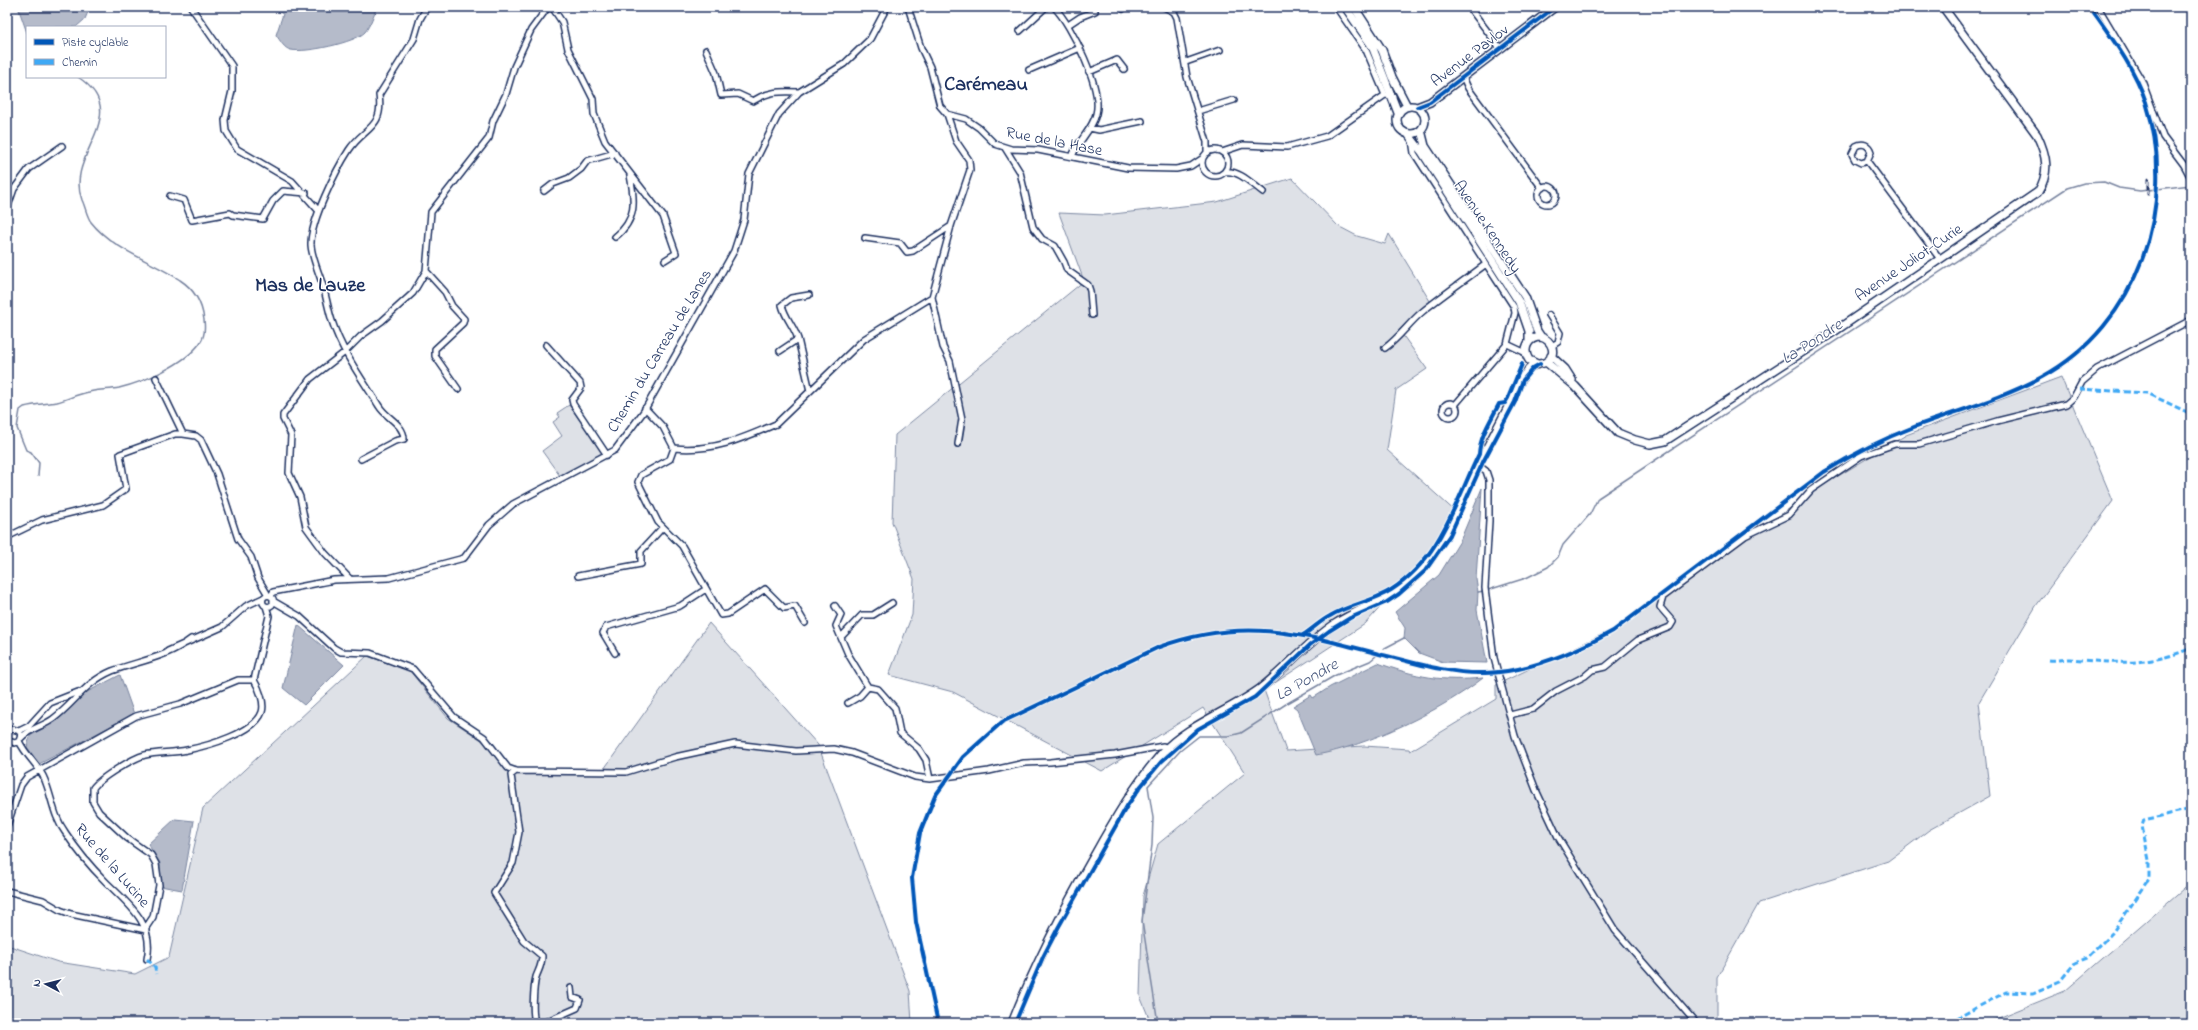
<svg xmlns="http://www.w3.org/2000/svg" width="2198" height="1030" font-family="'Indie Flower',sans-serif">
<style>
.green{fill:#dee1e7;stroke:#7c88a2}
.water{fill:#b5bbca;stroke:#77839f}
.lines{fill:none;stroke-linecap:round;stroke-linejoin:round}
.stream{stroke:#77839f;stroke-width:1.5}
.street-casing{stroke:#1b2f5e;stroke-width:8}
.secondary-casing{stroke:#1b2f5e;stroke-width:10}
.street{stroke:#fff;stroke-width:5}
.secondary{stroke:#fff;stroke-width:7}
.rail-casing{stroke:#1b2f5e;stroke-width:3}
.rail{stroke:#fff;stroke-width:1.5;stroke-dasharray:4.5;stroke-linecap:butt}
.quiet{stroke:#3fa9f5;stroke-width:3;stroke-dasharray:6 3;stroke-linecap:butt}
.cycleway-casing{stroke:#fff;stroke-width:6}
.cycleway{stroke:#0057b8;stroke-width:4}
.labels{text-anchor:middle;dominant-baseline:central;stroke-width:3;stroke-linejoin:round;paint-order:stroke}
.street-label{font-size:16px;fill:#1b2f5e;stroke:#fff}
.water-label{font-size:17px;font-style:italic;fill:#49597e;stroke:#fff}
.district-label{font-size:20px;font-weight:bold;fill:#1b2f5e;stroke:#fff}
</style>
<rect width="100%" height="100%" fill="#fff"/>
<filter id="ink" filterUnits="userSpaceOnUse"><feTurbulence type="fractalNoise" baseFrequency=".025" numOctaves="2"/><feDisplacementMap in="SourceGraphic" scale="8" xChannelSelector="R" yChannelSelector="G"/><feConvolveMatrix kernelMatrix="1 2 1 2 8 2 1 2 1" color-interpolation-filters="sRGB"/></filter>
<g filter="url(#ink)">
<!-- green -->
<path class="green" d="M1292,178l46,48 19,10 28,8 4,-10 41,67 -31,29 28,39 -31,21 -9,60 70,63 -22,34 -70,77 -101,66 22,61 78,-5 45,3 1,2 86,-52v-14l123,-59 206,-142 81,-49 155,-58 52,124 -77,105 -57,96 11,94 -61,34 -41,31 -129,42 -42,74v46h-566l-11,-27 3,-100 15,-52 87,-71 -42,-65 -101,63 -149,-79 -64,-17 23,-60 2,-36 -22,-57 3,-87 189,-154 -25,-68 46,2 112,-13z
M569,405l34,49 -43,22 -18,-25 20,-15 -9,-14 7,-5 -3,-4z
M709,623l109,122 92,246 2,32h-905v-78l51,17 77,12 34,-17 34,-149 164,-152 42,14 39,48 38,25 20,25 19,6 79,-5z
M2191,882v141h-205l79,-32z"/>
<!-- water -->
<path class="water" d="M18,7h72l-5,12 -9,8h-49v6z
M270,7h107c-3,7 -7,19 -12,25 -10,11 -60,21 -74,18 -7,-1 -11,-10 -15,-15l7,-21z
M1482,488l-6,91 2,13 -1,18 10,53 -44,-1 -24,-9 -15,-15 1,-10 -10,-16 44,-37 21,-34z
M298,625l46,40 -40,40 -21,-17z
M1378,663c38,14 65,19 105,15 -41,32 -115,68 -167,77l-19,-46 -4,-3 18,-11 2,3 17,-11z
M120,675l14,39 -95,50 -12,-17 3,-11 28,-17 29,-27z
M175,819l19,2 -12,69 -22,-4v-23l-12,-19z"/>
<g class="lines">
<!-- stream -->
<path class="stream" d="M38,476l1,-13 -8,-11 -5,-2 -9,-22 3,-18 4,-3c11,-3 22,-3 33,-5 11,-3 21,-8 32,-10 10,-3 20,-2 30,-4 25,-6 66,-24 81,-45 5,-7 5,-16 4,-23 -2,-17 -10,-31 -24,-40 -28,-19 -67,-30 -89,-58 -4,-5 -6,-16 -9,-22 -18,-46 53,-85 -4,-123
M1488,590l38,-12 22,-11 10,-10 5,-12 27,-31 8,-16 469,-310 17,-5 20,-1 15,6 21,3 51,-6
M1478,592l6,-1
M1383,649l21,-11
M1158,1023l-16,-102 10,-76 1,-27 -5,-32 32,-35 19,-15h30l12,-3 45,-29 50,-29 34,-14 6,-5"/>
<defs>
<path id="street" d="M191,7l41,59v25l-7,29 1,11 11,18 55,32 26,29
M552,7l10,15 6,27 25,50 1,15 11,27 58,75 13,37 -11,7
M1054,7c18,18 49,83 42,107 -4,17 -19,27 -24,43
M1121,7l2,2
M1164,7l10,5 3,6 10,59 20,65v11
M1336,7l30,43 19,45
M1469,7l31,41
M2098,7l44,74 21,56 21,28 7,13
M1068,25l12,-8 15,-6
M1020,31l26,-24
M706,50l10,23 5,22 17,-1 15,7c16,-10 27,-10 46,-9
M1186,62l34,-12
M1029,70l51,-22
M1089,72l28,-12 7,9
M1463,77l5,11 74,100
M1198,111l36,-11
M947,114l19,5 13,9 16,16 16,5 27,1 90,18 48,1 15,-3 12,-8
M1090,128l9,2 43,-9
M1412,140l2,13 100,154 1,6 -8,31
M1005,148l15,24 13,55 9,12 13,7 9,16 3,8 21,15 2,6 2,24
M1202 163a13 13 0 1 1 26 0a13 13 0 1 1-26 0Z
M1222,152l21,-7 44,2 40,-11 58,-41 8,1
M1867,161l-6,2 -6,-3 -3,-6 4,-8c7,-4 13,-1 15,6l-4,9 73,98
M1225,172c14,-2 27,12 38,20
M1538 195a9 9 0 1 1 18 0a9 9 0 1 1-18 0Z
M544,191l9,-7 16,-6 12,-9 6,-8 28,-8
M170,196l14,4 8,20 38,-7 3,2 30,4 10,-18 10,-10 23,2
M7,209l7,-20 15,-20 33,-23
M615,237c22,-17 20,-36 15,-62
M865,238l35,5 7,9 6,-1 38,-25
M426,271l19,21 7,14 12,13 -1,4 -28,26v7l23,33
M932,297l11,50 7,14 12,58 -4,25
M1549,315l11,18 -2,9 -6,4
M798,339c-4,-13 -13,-21 -16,-34l9,-7 18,-3
M546,345l34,38 1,5 -9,12 1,4 34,51
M1385,348c14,-10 24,-25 37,-36 21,-17 43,-32 64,-48
M780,351l18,-12 12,52
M156,378l27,56 13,2 5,4 16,34 21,65 13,18 7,21 10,17
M1443 410a7 7 0 1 1 14 0a7 7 0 1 1-14 0Z
M1455,405l52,-61 19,9
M645,408l18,19 11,21c38,4 68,-9 102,-24l88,-85 68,-42 19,-71 19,-56 -1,-10 -13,-19 -9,-27 -7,-8 -10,-39 -9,-19 -13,-41
M674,448l-4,11 -29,16 -3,7 20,40 24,24 39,69 7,-1 37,-25 19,19 11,-2 10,17
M361,459l34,-18 9,-2c0,-15 -18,-21 -25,-33 -17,-27 -37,-54 -47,-85 -4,-12 -6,-26 -10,-38 -4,-13 -10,-25 -11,-38 -1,-23 25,-75 38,-95 15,-23 35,-21 30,-55l35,-56 6,-20 7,-12
M1478,465l8,6 3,9v41l-4,67 9,70 21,78 21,54 22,47 57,93 81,93
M7,537l35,-17 61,-15 23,-16 -6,-35 55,-20h8
M578,576l63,-12v-13l22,-24
M350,579l-25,-26 -19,-26 -6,-30 -11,-24 2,-38 -8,-16v-4l27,-36 35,-27 16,-16 21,-15 31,-28 13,-22 5,-59 58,-74 4,-17 13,-27 8,-27 17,-37 17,-23
M262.5 601a5.5 5.5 0 1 1 11 0a5.5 5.5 0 1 1-11 0Z
M271,596l2,-4 61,-12 55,-2 75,-20 25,-33 24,-21 102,-54 29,-39 90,-160 10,-31 5,-46 30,-60 20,-22 45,-28 26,-25 17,-32
M273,601l26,15 35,32 7,4 29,1 43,16 41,48 30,20 24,31 8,3 110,1 49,-15 60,-13 61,7 38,-2 18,4 63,24 15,2 59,-8 35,-8 26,-1 65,-7 48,-9 7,3
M835,606l6,9 -5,11 12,28 20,33 10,2 17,19 5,25 19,16 7,11 4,19
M841,637l21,-22h11l19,-12
M168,651l54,-24 24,-21 17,-8
M615,653l-12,-20 3,-6 74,-21 26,-17
M848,703l12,-7 8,-9
M1510,715l23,-6 23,-18 29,-15 7,-6 13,-3 33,-27 32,-13 3,-5 -13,-15 3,-10 82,-61 44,-21 22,-25 50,-34 34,-12h24l78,-23 69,-17 8,-7 8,-15 15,-13 94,-49
M19,731l10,-5 21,-23 28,-11
M7,735l1,-4 5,-2 6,2 2,4 -2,6 -4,2 -6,-2 -2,-4
M21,738c9,-10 21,-11 32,-19 22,-16 31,-36 59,-48 27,-10 56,-14 79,-32
M19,741c7,15 20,25 25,37 8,18 9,38 21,54 11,17 26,35 40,49 23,23 50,42 42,78
M516,771l-5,4 8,57 -6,31 -19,30 30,48 18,15c0,9 -3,13 -6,21 -2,8 -5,39 0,46
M7,826l14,-41 6,-8 109,-61 44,-12 58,-24h16l15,-64 -3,-10
M7,891l36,9 17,10 11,4 75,16
M145,929l8,-12 6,-32 -3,-21 -5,-9 -24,-17 -28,-26 -6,-10v-14c7,-10 40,-30 52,-33 13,-3 28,-2 42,-5 20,-4 68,-17 75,-38 3,-9 -3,-24 -8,-32
M543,1023l34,-15 3,-8 -8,-3 -1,-9"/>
<path id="secondary" d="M1345,7l27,39 26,67
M1354,7l28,43 10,27 15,29
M1397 120a14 14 0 1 1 28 0a14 14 0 1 1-28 0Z
M1417,107l13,-5 125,-95
M1421,130l4,16 100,151 12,34 4,6
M1408,134l14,18 97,150 10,29v10
M1551,356l14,13 7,11
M1546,362l29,24 43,47 17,7 15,4 15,-3 170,-110 203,-139c12,-20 9,-36 -1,-57l-94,-128
M1012,1023c23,-59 51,-113 82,-167 20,-36 41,-72 68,-103 25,-28 68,-42 99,-65 26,-21 45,-44 74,-64 24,-16 54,-24 77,-44 32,-29 47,-74 65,-113 14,-29 31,-57 44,-87 3,-5 6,-10 10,-13 5,-4 10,-2 15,-5 12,-7 6,-22 -5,-25 -13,0 -19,12 -12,23l8,4"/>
</defs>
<!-- street casing -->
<use href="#street" class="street-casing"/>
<!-- secondary casing -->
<use href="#secondary" class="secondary-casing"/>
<!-- street -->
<use href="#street" class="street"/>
<!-- secondary -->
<use href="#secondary" class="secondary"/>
<defs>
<path id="rail" d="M2148,194v-15"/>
</defs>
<!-- rail casing -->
<use href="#rail" class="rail-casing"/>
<!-- rail -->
<use href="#rail" class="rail"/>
<!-- quiet -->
<path class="quiet" d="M2079,389l68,4 44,21
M2049,660c7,1 14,-1 21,-1 46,4 78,8 121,-11
M147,959l8,8 1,7
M1948,1023l58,-31 27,1 27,-12 15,-18 12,-5 25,-25 37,-53v-20l-7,-34 2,-6 47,-11"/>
<defs>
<path id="cycleway" d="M1417,107l13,-5 125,-95
M1303,635c10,-6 17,-14 27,-19 18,-11 42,-14 61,-26 49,-31 64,-87 88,-136 1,-18 12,-34 20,-50l6,-1 3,-5 14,-34
M938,1023l-22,-101 -4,-44 8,-45 15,-37 28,-39 39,-35 157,-75c85,-31 144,-13 228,9 31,8 65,18 98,17 44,-1 90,-21 128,-42l211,-159c29,-18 58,-33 90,-45 42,-16 88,-28 128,-50 96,-52 137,-172 104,-275 -12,-35 -35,-65 -56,-95
M1015,1023l28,-66 15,-29 69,-122 14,-20 20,-24 37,-33 57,-32 55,-52 19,-14 21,-13 37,-16 12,-8 26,-23 25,-36 33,-73 32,-60 8,-22 10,-12 7,-4"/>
</defs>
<!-- cycleway casing -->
<use href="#cycleway" class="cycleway-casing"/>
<!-- cycleway -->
<use href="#cycleway" class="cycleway"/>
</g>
</g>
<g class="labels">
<!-- street labels -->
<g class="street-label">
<text transform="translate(1470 56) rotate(-37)">Avenue Pavlov</text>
<text transform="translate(1054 142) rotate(11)">Rue de la Hase</text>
<text transform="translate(1487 227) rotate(56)">Avenue Kennedy</text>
<text transform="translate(1909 263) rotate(-34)">Avenue Joliot-Curie</text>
<text transform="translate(660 351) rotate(-59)">Chemin du Carreau de Lanes</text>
<text transform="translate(112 866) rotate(49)">Rue de la Lucine</text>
</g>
<!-- water labels -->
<g class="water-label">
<text transform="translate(1812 342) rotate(-33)">La Pondre</text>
<text transform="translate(1307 680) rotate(-29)">La Pondre</text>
</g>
<!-- district labels -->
<g class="district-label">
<text x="986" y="85">Carémeau</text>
<text x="310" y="286">Mas de Lauze</text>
</g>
</g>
<!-- margin -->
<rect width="2198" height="1030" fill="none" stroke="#fff" stroke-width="24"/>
<rect x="12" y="12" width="2174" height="1006" fill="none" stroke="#1b2f5e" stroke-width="1.5" filter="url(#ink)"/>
<!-- legend -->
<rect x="26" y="26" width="140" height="52" fill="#ffffff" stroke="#a4acbf"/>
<rect x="34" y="39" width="20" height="6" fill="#0057b8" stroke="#a4acbf"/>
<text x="62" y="46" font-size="12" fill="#1b2f5e">Piste cyclable</text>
<rect x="34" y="59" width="20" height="6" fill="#3fa9f5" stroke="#a4acbf"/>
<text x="62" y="66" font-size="12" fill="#1b2f5e">Chemin</text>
<!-- north arrow -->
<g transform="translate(46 984) rotate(277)" stroke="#ffffff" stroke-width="3" paint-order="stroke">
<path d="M0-3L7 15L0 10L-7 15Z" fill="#1b2f5e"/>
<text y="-6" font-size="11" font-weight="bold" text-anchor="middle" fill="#1b2f5e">N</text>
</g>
</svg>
